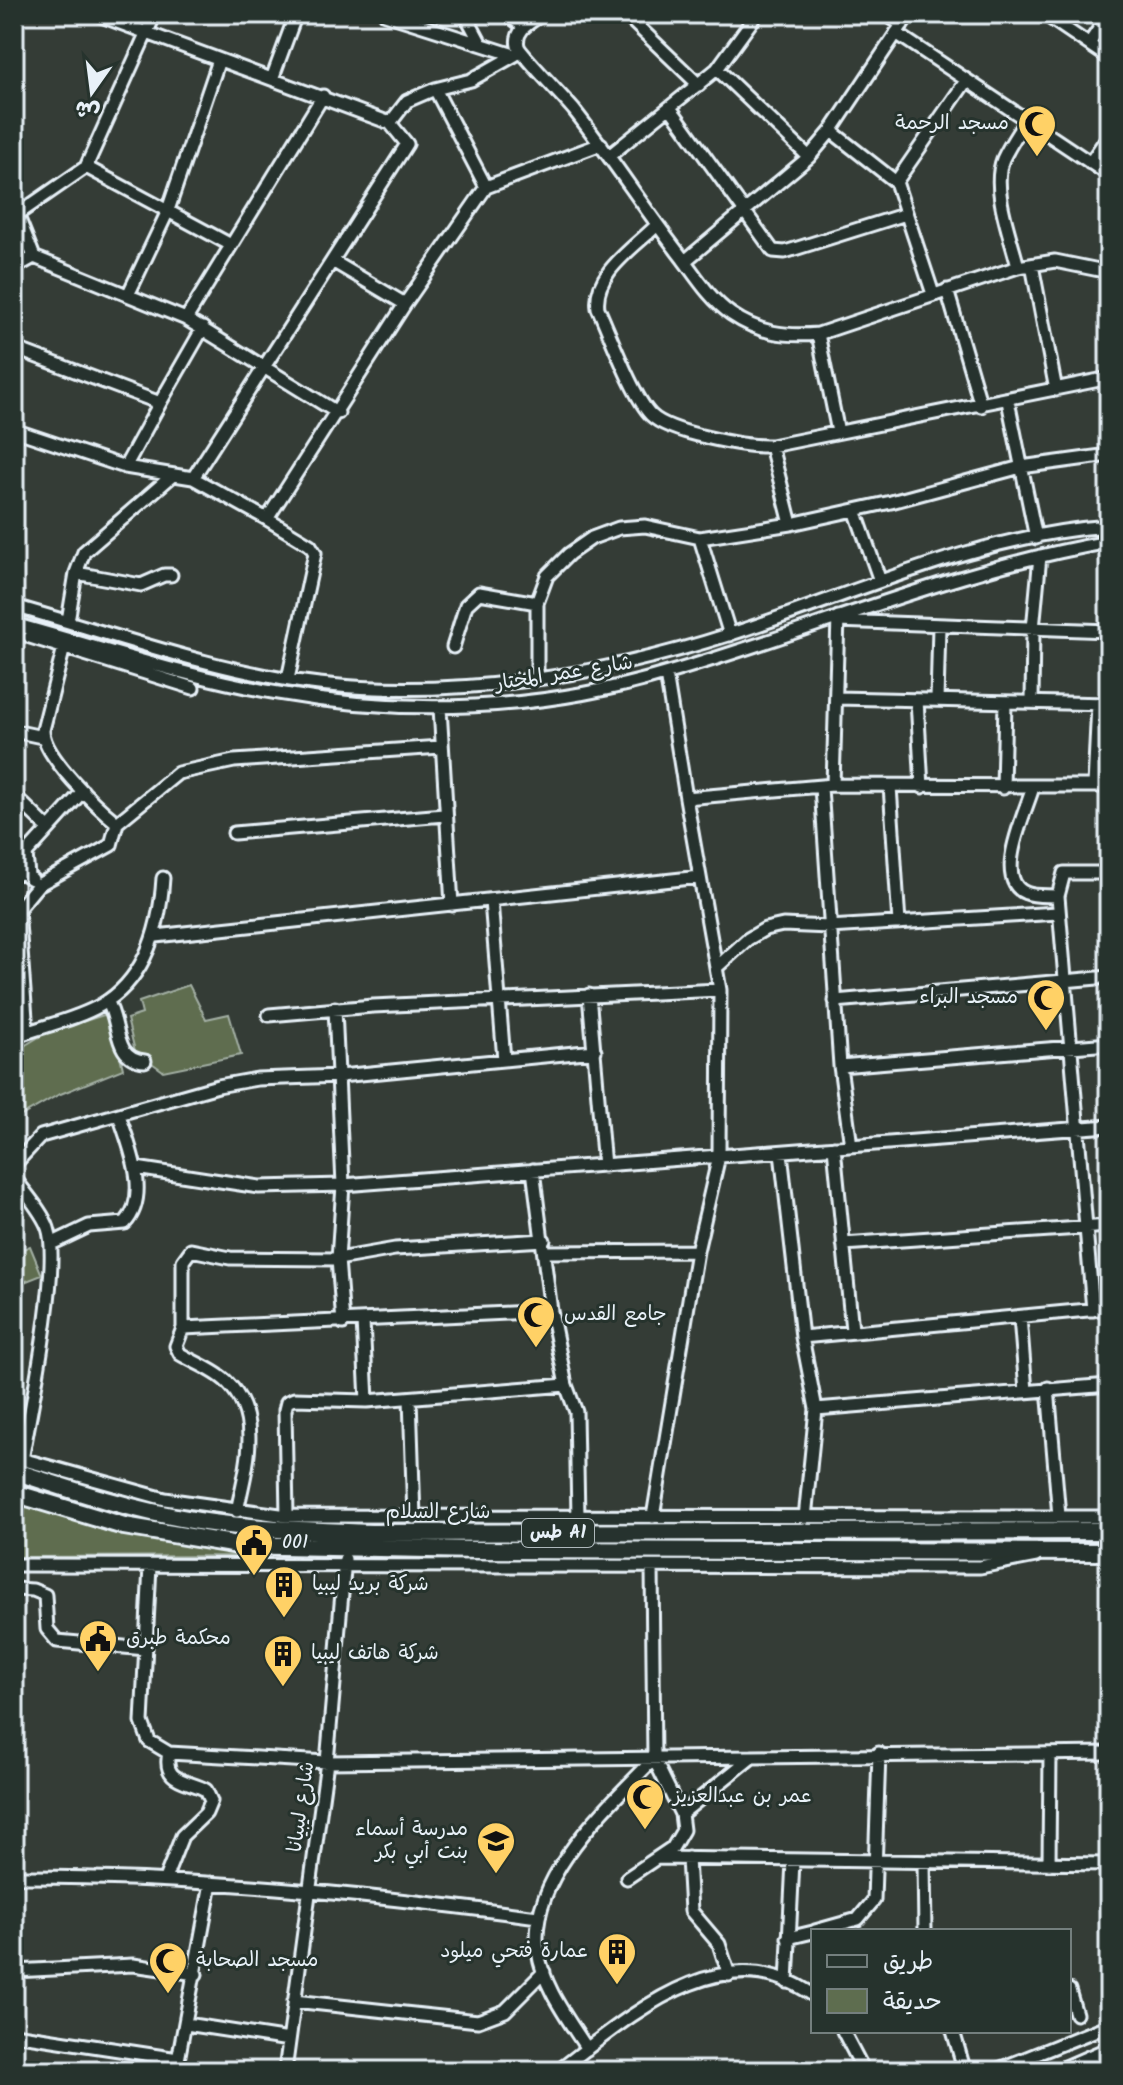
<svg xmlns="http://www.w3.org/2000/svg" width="1123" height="2085" font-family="Kalam,'Playpen Sans Arabic',sans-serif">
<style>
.green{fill:#5e6d4f;stroke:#a3afa4;stroke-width:2}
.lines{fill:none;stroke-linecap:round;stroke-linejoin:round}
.minor-casing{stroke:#e8f1f8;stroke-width:17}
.highway-casing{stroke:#e8f1f8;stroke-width:22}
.minor{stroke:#26332d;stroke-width:11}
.highway{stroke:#26332d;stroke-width:16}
.labels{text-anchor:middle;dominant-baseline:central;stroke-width:6;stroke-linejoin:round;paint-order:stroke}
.shield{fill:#26332d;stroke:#aeb8bb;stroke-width:2}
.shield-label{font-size:18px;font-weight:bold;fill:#e8f1f8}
.poi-label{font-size:20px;fill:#e8f1f8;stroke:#26332d;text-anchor:start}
.street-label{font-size:20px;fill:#e8f1f8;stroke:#26332d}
</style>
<rect width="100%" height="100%" fill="#343c36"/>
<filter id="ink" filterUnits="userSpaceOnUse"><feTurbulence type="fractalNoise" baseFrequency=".0125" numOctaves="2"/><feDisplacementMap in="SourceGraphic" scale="16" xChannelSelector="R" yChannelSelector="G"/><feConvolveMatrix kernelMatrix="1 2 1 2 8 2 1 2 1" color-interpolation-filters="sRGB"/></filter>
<g filter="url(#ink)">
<!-- green -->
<path class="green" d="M189,985l17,34 23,-5 12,41 -78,16 -28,-20 -8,-32 15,-5 -3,-12z
M110,1013l13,56 -65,26 -44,25v-68l30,-18z
M30,1246l12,29 -28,11v-33z
M14,1500l97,33 155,23 -252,1z"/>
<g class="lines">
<defs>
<path id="minor" d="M96,14l294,109 17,21 -214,334
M385,14l126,40
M465,14l16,30
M507,14l17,13
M542,14c-11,8 -28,16 -24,32 2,7 47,53 56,64 38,48 71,100 109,149 14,19 28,41 48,55 28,19 54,23 87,20l200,-67 37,-6 54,11
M625,14l74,71
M886,14l16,11
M1044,14l65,44
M14,18l2,-4
M896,33l213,142
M1089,44l20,-30
M717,69l92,88
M272,79l24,-65
M435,89l36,-9 44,-25
M671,109l102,142 12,1 121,-38
M390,123l17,-22 28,-12 51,98
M831,131l65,51 37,112
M609,156l108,-87 40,-55
M1090,163l19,-28
M86,167l145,78
M896,182l70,-101
M18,214l68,-47 69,-153
M657,225c-23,23 -64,48 -59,83 12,26 35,89 53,107 18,18 94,32 120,31
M34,257l152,62 152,94
M685,261l124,-104 22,-26 78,-117
M334,262l71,42
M1032,265l24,125
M1018,267c-7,-30 -27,-78 -15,-108 6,-13 15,-26 23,-39
M14,268l20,-11 -19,-48
M947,290l34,116
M129,293l38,-80 52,-153
M186,319l137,-223
M818,334l20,98
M14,348l146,55 -35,64
M1008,401l28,137
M160,403l43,-75
M14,430l111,37 68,11 74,41 138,-215 81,-117 115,-43
M855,510l25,71
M267,519l43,26 5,8 -27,126
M791,524l-20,-78 338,-68
M700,538l30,97
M76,573l65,12 23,-10h7
M14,606c96,27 207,67 305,78 137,15 282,-8 412,-50 124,-40 246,-99 378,-108
M838,617l-5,168 276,1
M68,621l8,-48 8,-21 89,-77
M837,621l272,10
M14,624c87,24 175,54 264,69 129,23 264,18 390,-20 147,-43 289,-105 441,-131
M30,637l163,51
M64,647l-21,83c-1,25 54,77 74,93
M453,647l13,-42 13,-12 58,10
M666,674l20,124
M537,679v-76l10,-27 22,-22 23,-16 27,-10 26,-2 55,12 91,-14 100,-22 130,-35 88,-12
M837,698l272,6
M917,700l5,87
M937,700l2,-74
M1032,702l1,-73 7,-73
M440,708l12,197
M14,731l28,6
M890,786l9,137
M1094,786l4,-82
M821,787l19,279 11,80
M1033,787c-7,25 -41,93 -7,106 9,4 22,2 32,3
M1003,788l2,-86
M14,795l34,33
M234,833l210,-18
M14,874l8,-1 10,6
M28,875l-2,-21 57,-63
M491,901l13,159
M14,906l4,3 9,123
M18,909l20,-24 73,-40 6,-22 61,-50 56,-12 207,-14
M156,936l544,-59
M717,967l31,-28 17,-10 18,-4 46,2 229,-14
M589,995l15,171
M107,1001c14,21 5,58 38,60
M835,1001l274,-24
M335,1008l8,177 -5,74 5,64
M269,1015l104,-9 347,-16
M14,1037c28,-11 61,-17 87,-32 45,-26 59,-79 62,-127
M840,1066l269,-22
M834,1147l18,183
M781,1153l21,184 14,72 -11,109
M14,1165l27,-29 177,-50 39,-7 83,-3 255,-25
M136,1168l123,19 84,-2 766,-59
M533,1170l18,141 15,74 10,27 2,106
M14,1177c11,16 28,34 34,51 13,37 -18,186 -26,232
M51,1244l38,-18 36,-3c26,-28 4,-77 -6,-108
M843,1244l266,-18
M546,1252l151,-1
M1093,1310l-35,-414 6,-23h45
M1020,1317l6,74
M363,1321l4,80
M183,1328v-67l8,-11 39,8 108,1 57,-10 149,-9
M802,1337l307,-29
M1048,1388l11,128
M410,1398l4,120
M816,1409l293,-24
M14,1457l151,42 122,17 822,1
M237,1511c9,-43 26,-94 -10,-129 -12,-12 -32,-19 -47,-28l-4,-8 7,-18 368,-17
M287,1516l-2,-106 2,-8 7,-3 73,2 199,-16
M653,1517l44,-266 22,-95 1,-166 -34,-192 147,-13
M14,1565l966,2 56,-11
M150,1566l-8,156 7,19 20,12 158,9 782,-9
M14,1589l19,1 12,5 2,34 10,12 89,8
M681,1814l71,-57
M657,1858l452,6
M688,1858l3,53 28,33 10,31
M924,1863l1,68
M1049,1864l1,-110
M14,1877c175,-1 350,17 524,40
M627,1878l46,-31 10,-17 -2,-16 -27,-55 -2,-192
M165,1879l17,-43 24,-23 5,-12 -5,-11c-19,-10 -44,-8 -37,-37
M815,1931l43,-12 16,-19 5,-147
M788,1938l25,-6
M14,1971l119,-6 63,9
M787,1982l6,-121
M1069,1990l7,24
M294,2001l184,20 27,-10 39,-39
M186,2024l103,16
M843,2031l21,40
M953,2031l10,34
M14,2034l164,25
M587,2049c-19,-30 -44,-62 -49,-98 -11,-73 70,-145 116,-192
M1091,2056l9,15
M176,2071l35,-188
M285,2071l42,-309 18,-203
M558,2071c70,-53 164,-140 255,-76
M994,2071l115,-46
M1056,2071l53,-23
M1108,2071l1,-1"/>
<path id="highway" d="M14,1471c60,20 121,40 184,50 57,9 115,9 173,12l738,-2
M14,1493l110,33 114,19 239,5 632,2"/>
</defs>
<!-- minor casing -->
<use href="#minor" class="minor-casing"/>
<!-- highway casing -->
<use href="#highway" class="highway-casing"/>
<!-- minor -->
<use href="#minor" class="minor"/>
<!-- highway -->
<use href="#highway" class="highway"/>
</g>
</g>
<!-- icons -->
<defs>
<symbol id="mosque-pin" viewBox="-11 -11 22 30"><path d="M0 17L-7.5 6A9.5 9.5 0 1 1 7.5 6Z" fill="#ffd166" stroke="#26332d"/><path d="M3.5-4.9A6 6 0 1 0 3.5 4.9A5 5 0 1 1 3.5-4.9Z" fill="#111"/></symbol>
<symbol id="civic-pin" viewBox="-11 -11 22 30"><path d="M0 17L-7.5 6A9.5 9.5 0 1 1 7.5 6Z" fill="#ffd166" stroke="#26332d"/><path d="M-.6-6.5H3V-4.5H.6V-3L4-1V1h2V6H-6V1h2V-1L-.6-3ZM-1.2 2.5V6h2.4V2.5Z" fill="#111"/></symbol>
<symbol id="building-pin" viewBox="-11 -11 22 30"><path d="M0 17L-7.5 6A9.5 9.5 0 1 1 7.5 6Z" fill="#ffd166" stroke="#26332d"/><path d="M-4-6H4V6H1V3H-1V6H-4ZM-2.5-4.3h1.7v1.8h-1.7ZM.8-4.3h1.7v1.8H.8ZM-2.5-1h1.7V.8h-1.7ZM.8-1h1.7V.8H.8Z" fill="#111"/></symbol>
<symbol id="school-pin" viewBox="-11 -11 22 30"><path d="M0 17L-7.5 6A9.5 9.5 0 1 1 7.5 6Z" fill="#ffd166" stroke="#26332d"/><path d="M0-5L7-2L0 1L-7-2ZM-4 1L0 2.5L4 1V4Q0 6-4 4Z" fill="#111"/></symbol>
</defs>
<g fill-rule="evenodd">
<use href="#mosque-pin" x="1015" y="102" width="44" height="60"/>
<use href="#mosque-pin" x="1024" y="976" width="44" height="60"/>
<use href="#mosque-pin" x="514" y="1293" width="44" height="60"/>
<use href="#civic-pin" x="232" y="1521" width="44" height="60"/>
<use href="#building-pin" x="262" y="1563" width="44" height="60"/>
<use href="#civic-pin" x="76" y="1617" width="44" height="60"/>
<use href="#building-pin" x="261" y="1632" width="44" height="60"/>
<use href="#mosque-pin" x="623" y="1775" width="44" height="60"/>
<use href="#school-pin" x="474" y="1819" width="44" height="60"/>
<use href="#building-pin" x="595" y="1930" width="44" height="60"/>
<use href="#mosque-pin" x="146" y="1939" width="44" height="60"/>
</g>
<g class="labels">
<!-- shield labels -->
<rect class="shield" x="522" y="1519" width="72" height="28" rx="6"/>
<g class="shield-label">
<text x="558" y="1533">طس A1</text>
</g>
<!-- poi labels -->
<g class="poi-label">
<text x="1009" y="124" text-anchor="end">مسجد الرحمة</text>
<text x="1018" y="998" text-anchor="end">مسجد البراء</text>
<text x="564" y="1315">جامع القدس</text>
<text x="282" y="1543">001</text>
<text x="312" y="1585">شركة بريد ليبيا</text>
<text x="126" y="1639">محكمة طبرق</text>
<text x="311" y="1654">شركة هاتف ليبيا</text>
<text x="673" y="1797">عمر بن عبدالعزيز</text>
<text x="468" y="1830" text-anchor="end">مدرسة أسماء<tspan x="468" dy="23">بنت أبي بكر</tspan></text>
<text x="589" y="1952" text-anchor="end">عمارة فتحي ميلود</text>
<text x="196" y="1961">مسجد الصحابة</text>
</g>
<!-- street labels -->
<g class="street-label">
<text transform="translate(564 674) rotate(-9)">شارع عمر المختار</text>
<text x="438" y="1513">شارع السلام</text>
<text transform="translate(302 1807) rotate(-82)">شارع ليبيانا</text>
</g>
</g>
<!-- margin -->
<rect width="1123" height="2085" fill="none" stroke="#26332d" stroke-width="48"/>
<rect x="24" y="24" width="1075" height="2037" fill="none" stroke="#e8f1f8" stroke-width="3" filter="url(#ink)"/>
<!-- legend -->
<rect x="811" y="1929" width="260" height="104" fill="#26332d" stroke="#747f7e" stroke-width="2"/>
<rect x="827" y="1955" width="40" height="12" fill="#26332d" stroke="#747f7e" stroke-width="2"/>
<text x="883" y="1969" font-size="24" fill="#e8f1f8">طريق</text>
<rect x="827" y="1989" width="40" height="24" fill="#5e6d4f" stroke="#747f7e" stroke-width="2"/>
<text x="883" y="2009" font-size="24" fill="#e8f1f8">حديقة</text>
<!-- north arrow -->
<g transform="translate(92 92) rotate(194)" stroke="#26332d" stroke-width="6" paint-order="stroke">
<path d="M0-6L14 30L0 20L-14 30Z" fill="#e8f1f8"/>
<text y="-12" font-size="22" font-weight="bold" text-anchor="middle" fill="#e8f1f8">ش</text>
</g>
</svg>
